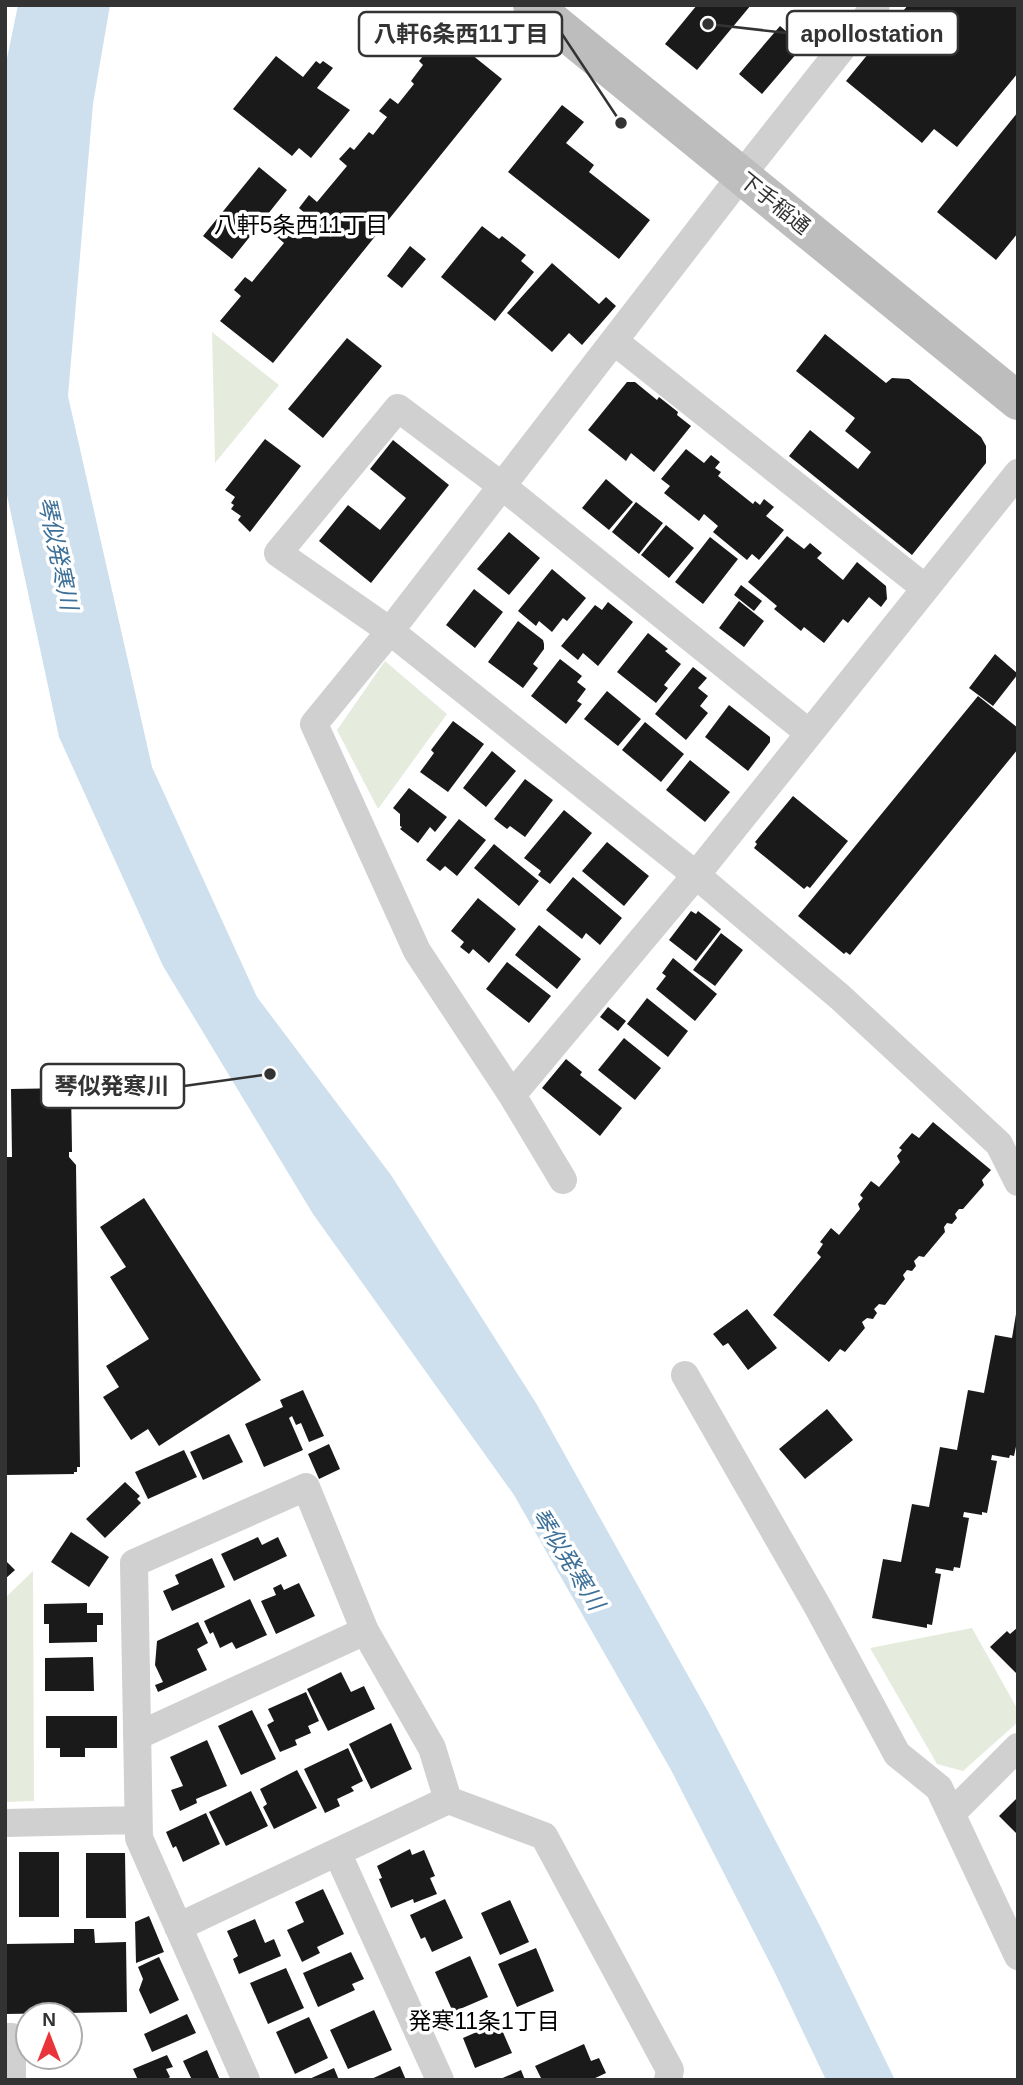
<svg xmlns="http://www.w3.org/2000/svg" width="1023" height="2085" font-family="Helvetica,'Noto Sans JP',sans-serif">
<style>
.green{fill:#e5ecde}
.water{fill:#cee0ee}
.building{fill:#1a1a1a}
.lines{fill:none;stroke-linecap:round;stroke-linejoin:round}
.minor{stroke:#d0d0d0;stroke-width:28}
.secondary{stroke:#bdbdbd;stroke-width:38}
.labels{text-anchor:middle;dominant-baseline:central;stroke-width:7;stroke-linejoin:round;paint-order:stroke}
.street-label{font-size:21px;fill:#333;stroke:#fff}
.neighbourhood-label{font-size:23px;fill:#000;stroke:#fff}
.water-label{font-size:23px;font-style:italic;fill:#3d7098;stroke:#fff}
.leader{fill:none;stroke:#333;stroke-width:2.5}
.callout-dot{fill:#333;stroke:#fff;stroke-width:2.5}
.callout{fill:#fff;stroke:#333;stroke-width:2.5}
.callout-label{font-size:23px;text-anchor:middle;font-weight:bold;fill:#333}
</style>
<rect width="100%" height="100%" fill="#fff"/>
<!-- green -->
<path class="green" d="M212,332l67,53 -64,78z
M385,661l62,53 -69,95 -41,-79z
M33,1571l1,230 -29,1v-204z
M972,1628l46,82v12l-55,49 -26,-7 -67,-116z"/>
<!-- water -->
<path class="water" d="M18,5h92l-17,99 -25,292 84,371 105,230 134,178 145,228 174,312 111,213 74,152h-69l-52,-109 -103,-201 -157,-275 -201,-281 -150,-248 -104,-229 -54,-251v-418z"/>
<!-- building -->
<path class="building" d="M697,5h54l-54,65 -32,-26z
M908,5h110v68l-61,74 -23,-18 -12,14 -76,-62z
M780,26l23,20 -41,48 -23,-20z
M451,38l51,41 -229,284 -53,-42 21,-25 -7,-6 11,-13 7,5 32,-39 -8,-7 11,-12 7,6 13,-15 -8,-7 10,-13 8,7 30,-36 -8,-7 11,-12 4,3 15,-18 4,3 14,-18 -8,-6 11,-13 8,6 16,-20 -3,-3 12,-16 -4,-4 9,-11 8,5z
M276,56l27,21 13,-16 4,3 3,-3 10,7 -16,20 33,22 -39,48 -12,-10 -7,8 -59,-47z
M562,105l22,17 -18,21 28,22 -5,7 61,48 -31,39 -111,-87z
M1018,112v121l-22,27 -59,-48z
M259,167l28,23 -55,69 -29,-23z
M482,226l17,13 3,-3 24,19 -5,6 13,11 -39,49 -54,-44z
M410,246l16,13 -24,29 -15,-12z
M552,263l47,41 7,-7 10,9 -34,39 -13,-12 -17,19 -45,-39z
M825,334l61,49 6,-5 17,1 72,58 5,9v17l-74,92 -123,-99 21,-26 48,39 13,-17 -26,-21 10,-13 -59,-47z
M347,338l35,28 -59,72 -35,-29z
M627,382h8l22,18 2,-3 19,15 -1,3 14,11 -37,46 -23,-19 -5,8 -38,-31z
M265,439l36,27 -51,66 -12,-12 3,-4 -10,-7 3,-4 -3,-2 4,-6 -10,-7z
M393,440l56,45 -78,98 -52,-42 29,-36 32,25 26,-32 -36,-29z
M686,449l18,14 7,-8 9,7 -5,6 6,4 -3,4 35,28 2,-3 5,4 4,-6 10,8 -8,9 18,14 -25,30 -7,-6 -5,6 -34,-28 5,-6 -14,-12 -5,7 -35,-28 6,-7 -9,-7z
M606,479l27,23 -24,28 -27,-22z
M636,502l27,21 -24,31 -27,-22z
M666,525l28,23 -25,30 -28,-23z
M509,532l31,26 -31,37 -32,-26z
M787,536l17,13 6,-6 12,10 -5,5 26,22 14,-18 29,24 1,13 -6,8 -12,-10 -21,26 -5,-4 -19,24 -20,-16 -3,4 -27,-22 3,-3 -29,-24z
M710,537l28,22 -35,45 -28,-22z
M552,569l34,29 -19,23 -4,-3 -11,14 -13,-11 -3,5 -18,-15z
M741,585l21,16 -8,10 -20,-16z
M474,589l29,23 -28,36 -29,-23z
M739,601l25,20 -20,26 -25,-19z
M608,602l25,20 -35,44 -15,-13 -5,7 -17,-14 34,-41 7,5z
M518,621l25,19 1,4v5l-11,15 5,4 -15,20 -35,-26z
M648,633l20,16 -3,2 16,13 -17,21 4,3 -12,15 -39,-31z
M995,654l23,20 -25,32 -24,-18z
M560,659l22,17 -5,6 9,7 -9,12 5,3 -16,20 -35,-28z
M693,667l14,11 -9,10 10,8 -8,10 8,7 -22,27 -31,-26z
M607,691l34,28 -23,27 -34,-27z
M978,696l40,32v21l-168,206 -4,-3 -2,2 -46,-38z
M729,705l41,32v5l-22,29 -43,-34z
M453,721l31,23 -36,48 -28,-20 14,-19 -3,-3z
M645,722l39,32 -23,28 -39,-32z
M492,751l24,20 -30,36 -23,-19z
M690,760l40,32 -25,30 -39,-32z
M525,779l28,21 -28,37 -15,-11 -3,3 -13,-10z
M409,788l38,29 -12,15 -5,-5 -12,16 -18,-14 2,-2 -2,-1v-12l-7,-6z
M793,796l55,45 -38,47 -3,-2 -3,3 -50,-41 3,-4 -2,-2z
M564,810l28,23 -42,51 -12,-9 3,-4 -17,-13z
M459,819l27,21 -29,36 -12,-10 -5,5 -14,-11z
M607,842l42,34 -25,30 -42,-35z
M494,844l45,37 -20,25 -45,-38z
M573,877l49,41 -22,27 -14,-12 -4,6 -36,-29z
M478,898l38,31 -27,34 -16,-14 -4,5 -9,-7 4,-5 -13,-11z
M691,911l5,3 2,-3 23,18 -25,32 -27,-21z
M539,925l42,34 -24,30 -42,-34z
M721,933l22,17 -28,36 -22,-16z
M673,958l44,36 -22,27 -39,-32 10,-13 -4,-3z
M507,962l44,34 -22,27 -43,-34z
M647,998l41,33 -20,26 -41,-33z
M608,1007l18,14 -8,10 -18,-14z
M624,1038l37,30 -26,32 -37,-30z
M566,1059l16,13 -2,3 42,33 -22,28 -58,-48z
M71,1088l1,64h-3v5l7,8 4,302h-3v5h-3v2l-69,1v-318h7l-1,-68z
M933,1122l58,48 -9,10 2,5 -21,24h-4l-4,5 2,4 -5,6 -5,-1 -3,4 1,5 -21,25 -5,-1 -5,5 2,5 -4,5 -5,-1 -4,5 2,4 -20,26 -6,-1 -5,5 3,4 -4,6 -6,-1 -5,4 3,6 -20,24 -5,-3 -11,13 -56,-47 48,-58 -4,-4 6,-9 -3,-2 11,-14 8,7 21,-26 -2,-5 5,-6 -3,-3 11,-14 8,6 21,-25 -3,-6 5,-6 -3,-2 13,-15 7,5z
M144,1198l117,182 -102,66 -11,-17 -17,11 -28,-43 16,-10 -13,-21 43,-27 -39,-62 16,-10 -26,-40z
M747,1309l30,39 -29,22 -20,-27 -5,3 -10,-12z
M1016,1314l2,123 -4,19 -4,-1 -1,3 -17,-3 -1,5 6,1 -10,52 -5,-1v3l-18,-3 -1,5 6,1 -9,50 -6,-1 -1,4 -17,-3 -1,5 6,1 -9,51 -5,-1v4l-55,-10 11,-59 18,3 11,-58 17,3 11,-60 17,3 11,-60 16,3 11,-58 17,3z
M303,1390l21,46 -15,6 -8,-19 -5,2 -4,-9 -3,2 14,32 -39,17 -19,-43 38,-17 -3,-7z
M827,1409l26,31 -48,39 -26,-30z
M229,1434l14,28 -40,18 -13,-28z
M329,1444l11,25 -21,10 -11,-25z
M184,1450l13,27 -49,22 -13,-27z
M125,1482l15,14 -3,3 4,4 -36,35 -19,-19z
M71,1532l38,25 -20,30 -38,-25z
M258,1537l4,8 16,-8 9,19 -53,25 -13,-27z
M212,1558l13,29 -53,24 -9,-20 16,-7 -4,-9z
M5,1560l10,10 -10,9z
M299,1583l16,33 -39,18 -15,-33 15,-6 -3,-7 8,-4 3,6z
M250,1599l17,36 -31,14 -4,-7 -12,6 -7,-16 -3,2 -6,-13z
M87,1603v10h16v12h-6v17l-48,1v-19h-5v-20z
M198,1622l10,21 -11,6 10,21 -49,22 -3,-7 8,-3 -8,-17 2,-24z
M1018,1627v48l-28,-28 17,-16 3,3z
M93,1657l1,34h-49v-33z
M341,1672l10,20 13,-6 11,23 -47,22 -21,-42z
M306,1692l13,29 -11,5 3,7 -16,7 2,5 -17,7 -13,-27 7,-4 -6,-12z
M252,1710l24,49 -35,16 -23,-49z
M46,1716h71v32h-32v9h-25v-9h-14z
M391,1723l21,46 -41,20 -22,-45z
M207,1740l20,46 -31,13 1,4 -17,8 -9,-21 12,-4 -13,-29z
M348,1748l15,33 -12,6 3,4 -17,8 3,7 -15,7 -21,-44z
M297,1770l20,38 -43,21 -11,-22 4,-3 -7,-15z
M251,1791l17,35 -42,20 -17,-34z
M1018,1797v38l-19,-19z
M206,1813l14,31 -37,18 -7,-16 -3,2 -7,-16z
M410,1849l2,6 12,-5 11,26 -5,2 7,16 -23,9 -1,-4 -22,9 -12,-29 3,-1 -5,-12z
M19,1852h40v65h-40z
M86,1853h39l1,65h-40z
M323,1889l21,45 -27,13 3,6 -18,9 -15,-32 17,-8 -9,-20z
M445,1899l18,39 -31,14 -7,-15 -4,2 -11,-24z
M510,1900l19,42 -29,13 -19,-42z
M149,1916l15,36 -28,11 -1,-41z
M255,1919l10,24 9,-4 7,17 -42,18 -6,-15 5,-3 -11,-25z
M74,1929h20l1,14 31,-1 1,70 -122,2v-70l69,-1z
M536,1948l18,43 -37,16 -19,-43z
M351,1952l13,27 -12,5 3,6 -37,17 -15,-34z
M470,1956l18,41 -35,15 -18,-40z
M159,1957l20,43 -29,14 -11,-24 4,-11 -5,-12z
M286,1968l18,40 -36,16 -18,-41z
M374,2010l18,40 -44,19 -18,-39z
M187,2014l9,19 -44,19 -8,-18z
M495,2014l17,39 -37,15 -12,-30 16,-7 -4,-9z
M309,2017l19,41 -33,16 -19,-42z
M584,2044l7,17 8,-3 7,15 -15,7h-49l-7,-14z
M207,2050l13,30h-28l-9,-19z
M167,2055l6,12 -7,2 4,8 -4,3h-28l-5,-11z
M400,2066l6,14h-37z
M334,2068l5,12h-32z
M521,2070l4,10h-27z"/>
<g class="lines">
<!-- minor -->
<path class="minor" d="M876,5l-135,171 -351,455 306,244 144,122 159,147 19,38
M614,341l311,247
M512,1095l184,-220 322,-402
M563,1180l-51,-85 -95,-144 -103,-227 76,-93 -112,-78 120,-145 104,78 307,247
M685,1375l134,234 78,145 42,34 79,168
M137,1736l228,-105
M952,1813l66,-66
M5,1823l133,-3
M337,1852l103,228
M178,1927l270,-127 96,36 126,234 -2,10
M5,2037h7v43
M246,2080l-107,-242 -5,-275 172,-76 59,144 67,117 16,52"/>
<!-- secondary -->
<path class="secondary" d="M532,5l486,396"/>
</g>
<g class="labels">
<!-- street labels -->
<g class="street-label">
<text transform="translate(775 203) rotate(39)">下手稲通</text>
</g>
<!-- neighbourhood labels -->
<g class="neighbourhood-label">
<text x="301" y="225">八軒5条西11丁目</text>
<text x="484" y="2021">発寒11条1丁目</text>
</g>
<!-- water labels -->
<g class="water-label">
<text transform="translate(58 553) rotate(78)">琴似発寒川</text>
<text transform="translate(568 1559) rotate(58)">琴似発寒川</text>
</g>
</g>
<!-- callouts -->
<path class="leader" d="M708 24L787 33M621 123L562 34M270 1074L184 1086"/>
<g class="callout-dot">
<circle cx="708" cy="24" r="7"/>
<circle cx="621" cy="123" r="7"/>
<circle cx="270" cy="1074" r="7"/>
</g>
<g class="callout">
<rect x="787" y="11" width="171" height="44" rx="7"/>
<rect x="359" y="12" width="203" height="44" rx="7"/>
<rect x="41" y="1064" width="143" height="44" rx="7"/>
</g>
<g class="callout-label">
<text x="872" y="42">apollostation</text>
<text x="461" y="42">八軒6条西11丁目</text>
<text x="112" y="1094">琴似発寒川</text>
</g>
<!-- border -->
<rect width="1023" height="2085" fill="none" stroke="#333333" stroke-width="14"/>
<!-- north arrow -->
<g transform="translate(49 2036)"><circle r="33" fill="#ffffff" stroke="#adadad" stroke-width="2"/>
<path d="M0-5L12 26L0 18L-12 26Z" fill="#e93539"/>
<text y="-10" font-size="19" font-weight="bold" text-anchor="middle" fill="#333333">N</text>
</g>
</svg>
